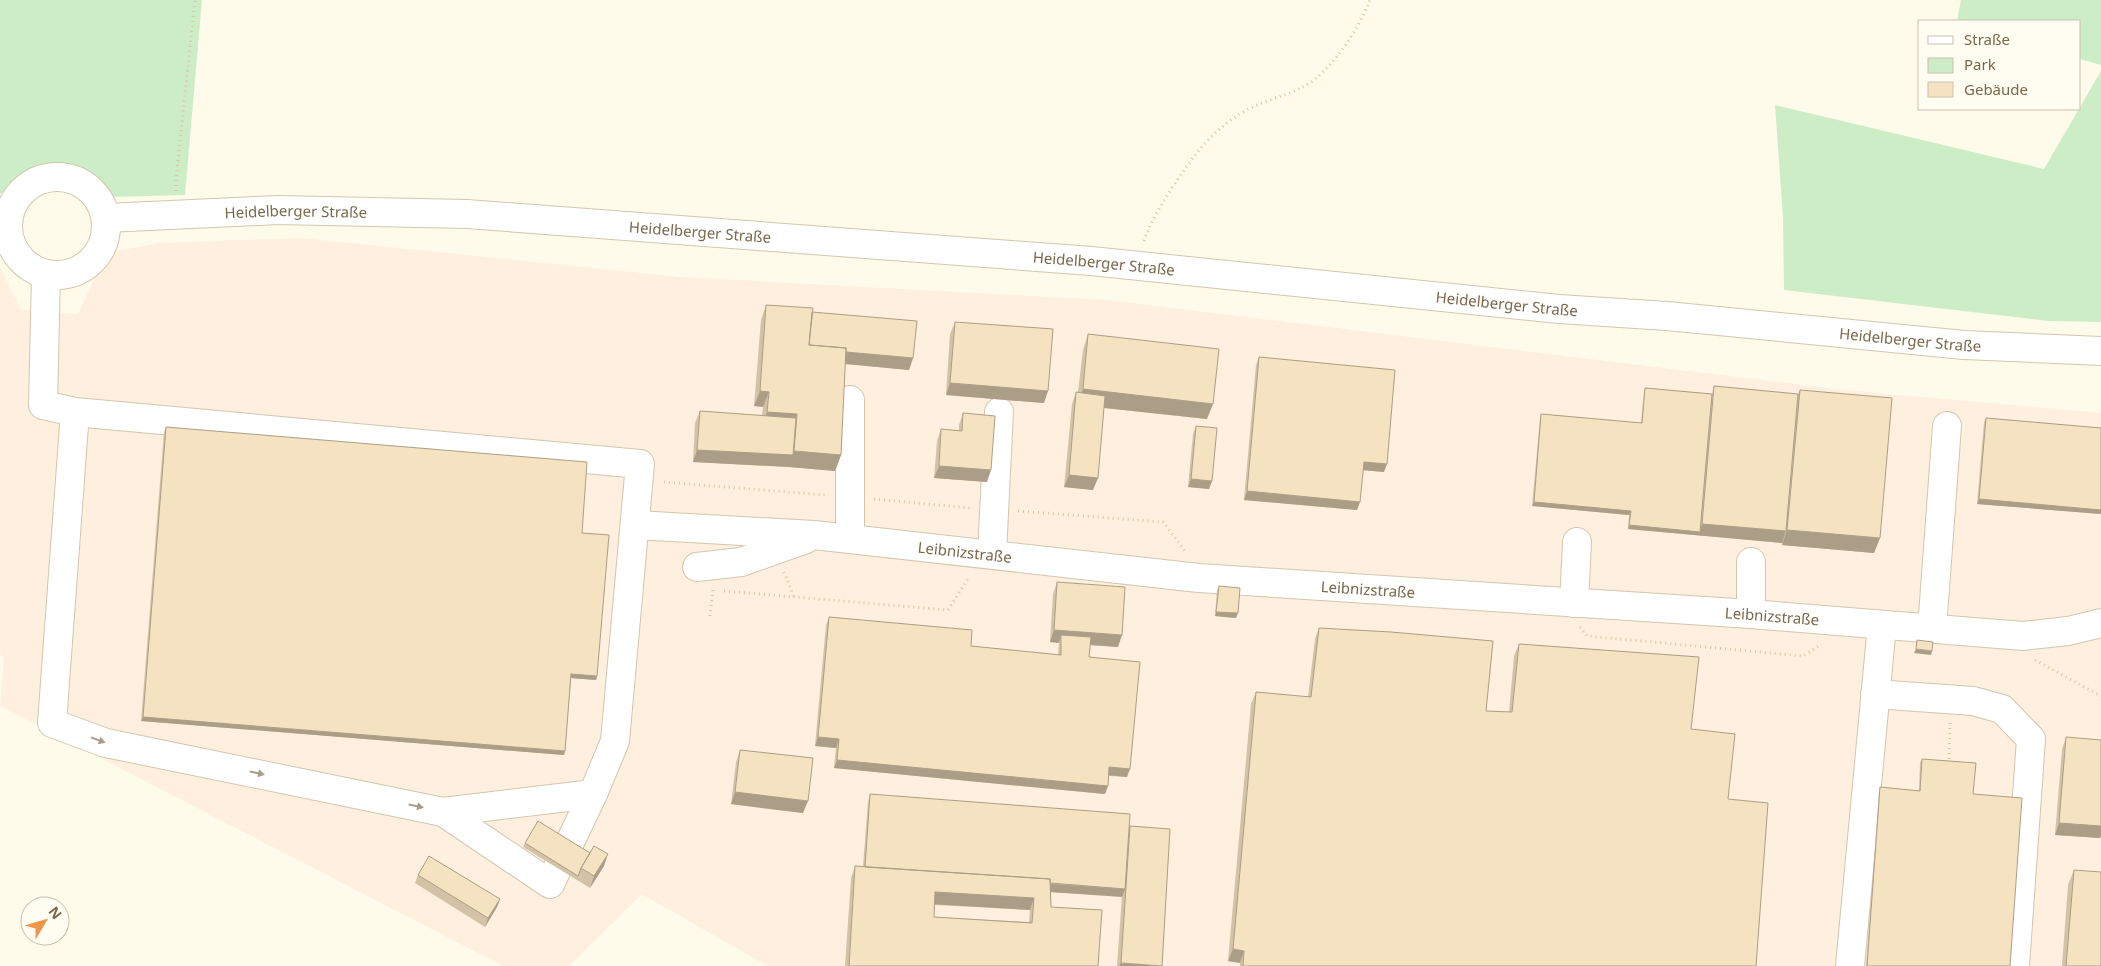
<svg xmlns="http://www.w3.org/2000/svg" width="2101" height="966" font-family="'Noto Sans',sans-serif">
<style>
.commercial{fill:#feefde}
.green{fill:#cdedc7}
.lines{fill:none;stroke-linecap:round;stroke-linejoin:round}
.minor-casing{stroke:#d2c7ae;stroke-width:30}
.path{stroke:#dbc6a2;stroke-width:3;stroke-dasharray:1 4;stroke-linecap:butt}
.minor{stroke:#fff;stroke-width:28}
.wall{fill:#d3c2a5;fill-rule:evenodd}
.shaded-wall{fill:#ac9e86}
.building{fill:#f5e2c0;stroke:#ac9e86;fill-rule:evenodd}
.oneway{fill:#a99d8a}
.labels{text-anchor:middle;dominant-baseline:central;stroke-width:4.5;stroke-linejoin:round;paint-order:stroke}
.street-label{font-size:15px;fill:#7b684b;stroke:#fffdf2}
</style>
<rect width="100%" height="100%" fill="#fefbea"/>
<!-- commercial -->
<path class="commercial" d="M301,238l379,39 426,23 737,90 258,23v553h-1333l-126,-72 -73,72h-66l-503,-260 4,-50 -4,-2v-387l21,43 57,4 29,-61 53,-10z"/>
<!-- green -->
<path class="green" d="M0,0h202l-17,195 -71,2 -27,-22 -20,-8 -20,1 -17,6 -30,20z
M1961,0h140v65l-21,-6v-38h-123z
M2101,71v251l-53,-1 -264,-31 -1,-73 -8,-112 269,64z"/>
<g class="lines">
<defs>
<g id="minor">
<circle cx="57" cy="226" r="49"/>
<path id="s1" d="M106,218l172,-8 189,4 624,47 468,48 108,7 297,29 137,6"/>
<path d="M46,274l-3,131 32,7 565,52 -25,277 -22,53 -150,18 -337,-69 -54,-20 23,-311"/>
<path id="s2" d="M636,525l178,10 385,43 552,36 272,22 45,-5 33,-8"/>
<path d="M850,539v-139"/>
<path d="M992,554l7,-142"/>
<path d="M697,567l44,-5 65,-23"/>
<path d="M1574,603l3,-61"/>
<path d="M1751,614v-52"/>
<path d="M1932,629l15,-203"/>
<path d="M1875,694l98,7 29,8 29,30 -16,227"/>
<path d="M443,812l107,72 43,-90"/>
<path d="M1850,966l32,-341"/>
</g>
</defs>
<!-- minor casing -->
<use href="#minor" class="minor-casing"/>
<!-- path -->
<path class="path" d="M176,191v-11l19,-180
M1144,241c6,-18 16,-34 26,-50 22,-33 40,-60 75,-80 17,-10 38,-14 56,-23 29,-14 57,-58 69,-88
M664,482l161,13
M874,499l96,9
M1018,511l145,11 22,29
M784,572l10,25
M724,591l224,19 21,-33
M710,616l3,-26
M1580,627l7,9 216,20 17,-11
M2035,660l66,36
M1949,764l1,-41"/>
<!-- minor -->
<use href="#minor" class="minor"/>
</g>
<!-- wall -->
<path class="wall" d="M766,305l46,7 101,46 -4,12 -64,-6 -4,91 -6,16 -46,-4 -96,-5 2,-39 5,-12 62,5 1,-9 -9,-1 7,-86z
M955,322l89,81 -98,-8 4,-61z
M1088,334l119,85 -103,-11 -11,82 -29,-3 8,-83 4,-12h2l5,-42z
M1259,357l125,115 -21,-2 -6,40 -113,-10 12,-135z
M1714,386l84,8 2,-4 80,148 -6,15 -92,-8v-2l-154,-14 1,-14 -97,-9 8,-87 1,-5 100,9 3,-31 1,-4 67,6z
M963,413l24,69 -53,-4 3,-37 4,-12 18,2v-6z
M1986,418l115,10v86l-124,-10 7,-82z
M1196,426l16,55 -3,8 -21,-2 5,-53z
M166,427l416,106 15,143 -1,4 -25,-2 -6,73 -1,4 -423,-34 23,-289z
M1057,582l61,65 -28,-2 -1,12 38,120 -18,-1 -4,18 -271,-26 2,-20 -21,-2 11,-121 3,-8 142,29 87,9 1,-12 -9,-1 3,-48z
M1219,586l17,32 -21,-2 2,-26z
M1319,628l167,83 23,1 5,-56 5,-12 172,85 37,70 28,167h-516v-3l-12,-2 23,-257 5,-12 52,5 7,-58z
M2066,737l34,101 -45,-3 7,-86z
M740,750l63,63 -72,-9 5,-42z
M1922,759l51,35 37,172h-144l13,-174 1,-5 39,4 1,-28z
M870,794l259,36 1,-4 40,3 -8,137h-45l5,-70 -71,-4v15l47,59h-253l6,-88 4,-12h8l5,-64zM935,905l95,5 -1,12 -95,-5z
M525,843l79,23 -14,22 -67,-41z
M2074,870l27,96h-39l6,-81z
M418,875l82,24 -3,8 -12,20 -70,-44z"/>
<!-- shaded-wall -->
<path class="shaded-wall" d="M808,348l105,10 -4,12 -105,-10z
M950,383l98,8 -4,12 -98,-8z
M1083,389l130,15 -6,15 -130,-14z
M760,391l9,1 -6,15 -9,-1z
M767,412l30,2 -6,16 -30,-2z
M697,450l96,5 -4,12 -96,-5z
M794,451l47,4 -6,16 -46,-4z
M1364,462l23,2 -3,8 -23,-2z
M939,466l52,4 -4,12 -53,-4z
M1069,475l29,3 -5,12 -29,-3z
M1191,479l21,2 -3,8 -21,-2z
M1247,491l113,11 -3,8 -113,-10z
M1979,499l122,11v4l-124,-10z
M1534,502l97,9 -2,4 -97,-9z
M1702,524l84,7 -4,12 -154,-14 1,-4 71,7z
M1787,530l93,8 -6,15 -92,-8z
M1216,612l22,1 -2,5 -21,-2z
M1054,630l68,5 -4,12 -57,-4v-8l-2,8 -9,-1z
M1916,649l16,2 -1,4 -17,-2z
M571,674l26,2 -1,4 -26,-2z
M143,717l422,34 -1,4 -423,-34z
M818,737l21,2 -3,9 -21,-2z
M837,760l271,26 -3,8 -271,-26z
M1109,767l21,2 -3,8 -21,-2z
M735,792l73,9 -5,12 -72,-9z
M2059,823l42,3v10l-1,2 -45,-3z
M608,854l-4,12 -14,22 4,-12z
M865,871l260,18 -3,8 -260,-18z
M935,892l99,6 -4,12 -99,-6z
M500,899l-3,8 -12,20 3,-9z
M1233,949l11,2 -4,12 -12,-2z
M1121,963l41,3h-43z"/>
<!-- building -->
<path class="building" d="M766,305l47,3 -4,37 37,3 -5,107 -47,-4 3,-37 -30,-2 2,-20 -9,-1z
M812,312l105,9 -4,37 -67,-6v-4l-37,-3z
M955,322l98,7 -5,62 -98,-8z
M1088,334l131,15 -6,55 -130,-15z
M1259,357l136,13 -8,94 -23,-2 -4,40 -113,-11z
M1714,386l84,8 -12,137 -84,-7z
M1645,388l67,6 -12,138 -71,-7 2,-14 -97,-9 7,-88 101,9z
M1800,390l92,8 -12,140 -93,-8z
M1076,392l29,4 -7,82 -29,-3z
M700,411l96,7 -3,37 -96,-5z
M963,413l32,3 -4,54 -52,-4 2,-37 21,2z
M1986,418l115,10v82l-122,-11z
M1196,426l21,2 -5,53 -21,-2z
M166,427l421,35 -5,71 27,2 -12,141 -26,-2 -6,77 -422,-34z
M1057,582l68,5 -3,48 -68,-5z
M1219,586l21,2 -2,25 -22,-1z
M829,617l143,13 -1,16 90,9v-20l30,2 -2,20 51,5 -10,107 -21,-2 -1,19 -271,-26 2,-21 -21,-2z
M1319,628l72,4 102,9 -7,70 26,1 7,-68 180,13 -8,72 44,5 -7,65 40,4 -12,163h-513l1,-15 -11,-2 23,-257 55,5z
M1917,640l16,2 -1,9 -16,-2z
M2066,737l35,3v86l-42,-3z
M740,750l73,8 -5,43 -73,-9z
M1922,759l54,4 -3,31 49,4 -12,168h-143l13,-179 40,4z
M870,794l260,20 -5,75 -75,-6v-4l-185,-12z
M538,821l52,32 -9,15 -3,8 -53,-33z
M1130,826l40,3 -8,137 -41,-3z
M594,846l14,8 -14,22 -13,-8z
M429,856l71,43 -12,19 -70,-43z
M855,866l195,13 1,28 51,3 -4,56h-249zM935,892l99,6 -2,25 -98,-6z
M2074,870l27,2v94h-35z"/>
<!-- one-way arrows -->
<defs><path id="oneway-solid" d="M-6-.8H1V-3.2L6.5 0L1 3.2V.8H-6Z" transform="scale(1.25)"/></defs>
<g class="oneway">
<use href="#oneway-solid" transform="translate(98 740) rotate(20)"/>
<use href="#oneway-solid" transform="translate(257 773) rotate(12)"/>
<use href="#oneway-solid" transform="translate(416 806) rotate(12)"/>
</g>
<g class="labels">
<!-- street labels -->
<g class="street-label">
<text stroke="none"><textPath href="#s1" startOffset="190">Heidelberger Straße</textPath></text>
<text stroke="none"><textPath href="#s1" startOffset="595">Heidelberger Straße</textPath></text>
<text stroke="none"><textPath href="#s1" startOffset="1000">Heidelberger Straße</textPath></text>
<text stroke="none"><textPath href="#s1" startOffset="1405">Heidelberger Straße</textPath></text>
<text stroke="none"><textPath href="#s1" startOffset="1810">Heidelberger Straße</textPath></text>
<text stroke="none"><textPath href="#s2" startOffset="330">Leibnizstraße</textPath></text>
<text stroke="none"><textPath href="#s2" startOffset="735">Leibnizstraße</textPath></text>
<text stroke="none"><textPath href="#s2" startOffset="1140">Leibnizstraße</textPath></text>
</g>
</g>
<!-- legend -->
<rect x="1918" y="20" width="162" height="90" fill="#fffdf2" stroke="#cac1af"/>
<rect x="1928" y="36" width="25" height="8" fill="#ffffff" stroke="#cac1af"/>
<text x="1964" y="45" font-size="15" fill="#7b684b">Straße</text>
<rect x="1928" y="58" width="25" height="15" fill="#cdedc7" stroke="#cac1af"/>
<text x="1964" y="70" font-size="15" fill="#7b684b">Park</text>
<rect x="1928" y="82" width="25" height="15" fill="#f5e2c0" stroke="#cac1af"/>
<text x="1964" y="95" font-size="15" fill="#7b684b">Gebäude</text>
<!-- north arrow -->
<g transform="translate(45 921) rotate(52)"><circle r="24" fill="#fffdf2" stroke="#cac1af"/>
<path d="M0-4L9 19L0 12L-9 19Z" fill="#ee9649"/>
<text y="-8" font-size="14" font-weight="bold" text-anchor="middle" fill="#7b684b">N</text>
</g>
</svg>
